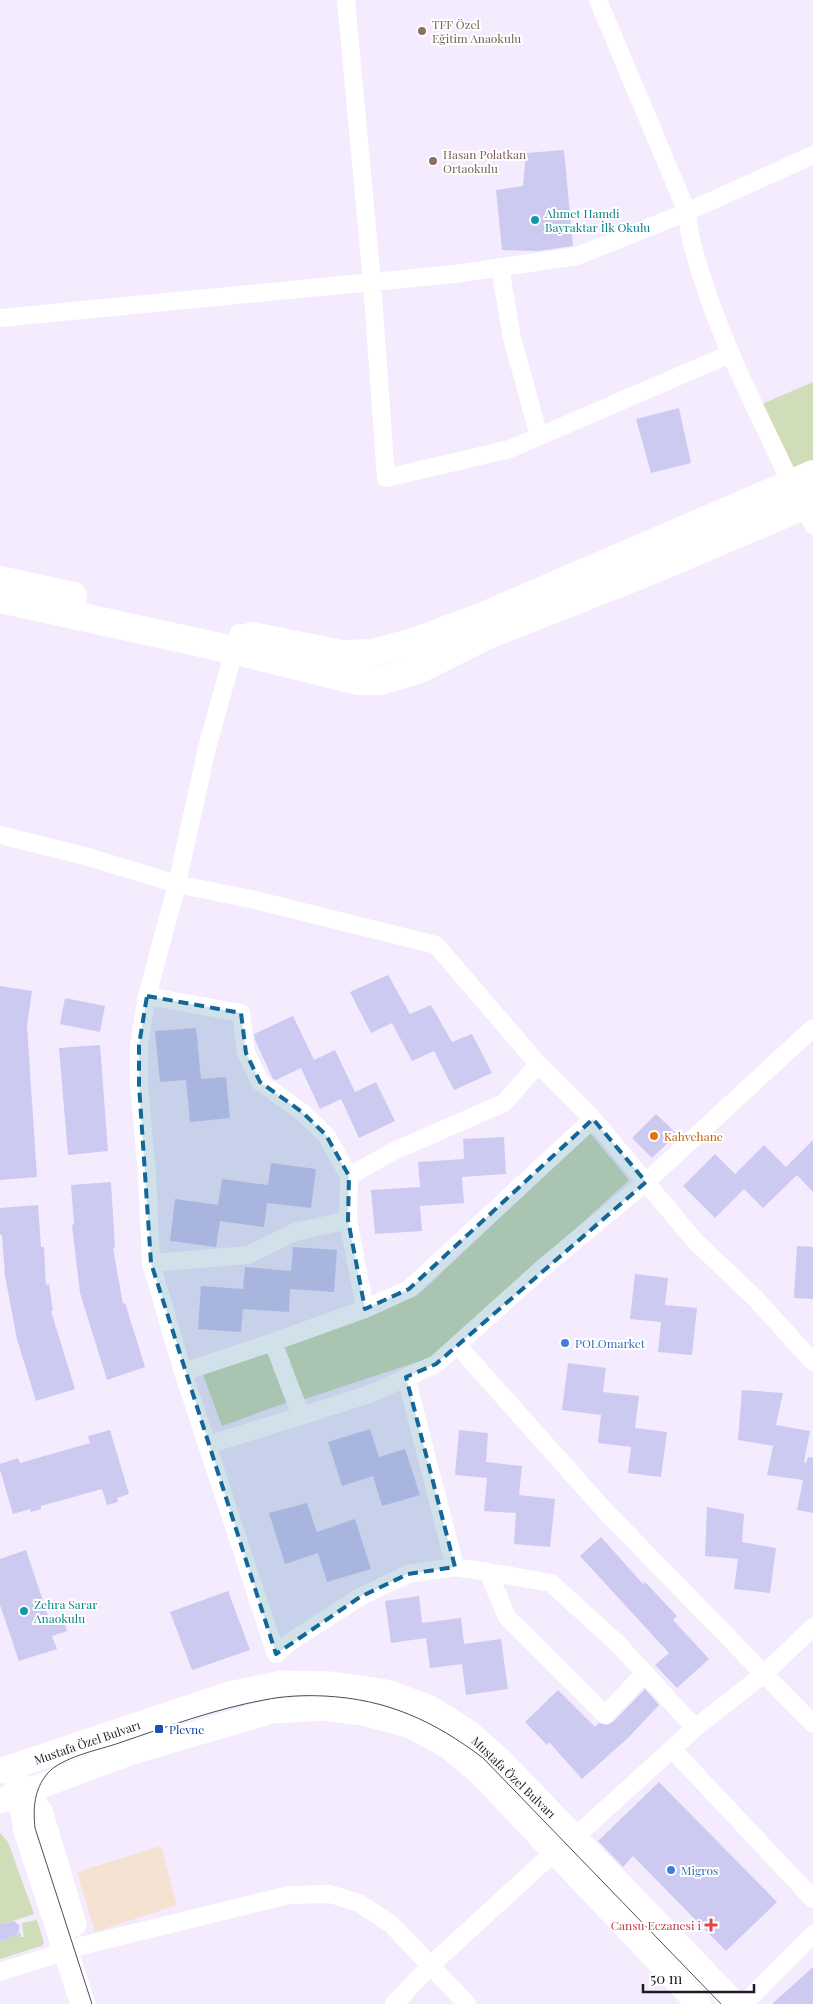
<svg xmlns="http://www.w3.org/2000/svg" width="813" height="2004" font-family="'Playfair Display',serif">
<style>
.medical{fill:#f5e2d2}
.green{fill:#cfddb8}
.building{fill:#cdcaf2}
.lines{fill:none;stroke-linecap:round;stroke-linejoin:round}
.minor{stroke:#fff;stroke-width:18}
.secondary{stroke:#fff;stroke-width:25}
.primary{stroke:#fff;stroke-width:28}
.tram{stroke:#504b56;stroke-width:1}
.marked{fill:#126798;fill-opacity:0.2;stroke:#126798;stroke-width:4;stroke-dasharray:10 6;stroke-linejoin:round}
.education-dot{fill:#8d6e63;stroke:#fff;stroke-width:2}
.culture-dot{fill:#0f9aa8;stroke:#fff;stroke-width:2}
.food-dot{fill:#e8710a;stroke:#fff;stroke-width:2}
.shop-dot{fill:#3f7fe0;stroke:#fff;stroke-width:2}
.transit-dot{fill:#1a4fb4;stroke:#fff;stroke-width:2}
.health-dot{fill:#e0444e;stroke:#fff;stroke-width:2}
.labels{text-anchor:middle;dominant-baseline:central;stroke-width:4;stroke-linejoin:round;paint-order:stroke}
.education-label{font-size:12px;fill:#785e54;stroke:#fff;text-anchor:start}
.culture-label{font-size:12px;fill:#0d838f;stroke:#fff;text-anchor:start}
.food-label{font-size:12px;fill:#c56008;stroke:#fff;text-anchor:start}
.shop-label{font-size:12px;fill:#366cbe;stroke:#fff;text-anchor:start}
.transit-label{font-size:12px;fill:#164399;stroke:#fff;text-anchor:start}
.street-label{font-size:12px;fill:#1e1a23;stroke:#fff}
.health-label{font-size:12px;fill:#be3a42;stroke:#fff;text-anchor:end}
</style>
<rect width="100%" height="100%" fill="#f4ebfe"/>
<!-- medical -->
<path class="medical" d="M161,1846l16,59 -82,27 -18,-60z"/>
<!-- green -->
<path class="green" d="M813,382v92l-22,9 -36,-76z
M590,1133l39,47 -172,158 -28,20 -127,42 -20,-55 136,-50z
M269,1348l19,54 -66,24 -20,-54z
M0,1833l8,9 26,72 -34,11z
M37,1920l7,23 -3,3 -41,13v-18l17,-6 3,-4 1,6h3l-2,-14z"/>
<!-- building -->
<path class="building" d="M564,150l9,96 -35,5 -36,-1 -6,-60 27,-4 3,-33z
M679,408l12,55 -40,10 -15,-54z
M388,975l22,39 21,-9 21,37 20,-8 20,39 -38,17 -20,-39 -22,10 -20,-38 -21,10 -21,-41z
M0,986l32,5 -5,35 10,151 -37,3z
M65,998l40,8 -5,26 -40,-8z
M293,1016l21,44 21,-10 20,42 21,-10 19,39 -36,17 -18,-39 -21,10 -19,-41 -25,12 -3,-1 -18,-39 -1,-6z
M196,1028l5,51 25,-2 4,41 -40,4 -4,-42 -26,2 -5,-51z
M100,1045l8,106 -40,4 -9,-107z
M656,1114l21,20 -25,24 -20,-20z
M504,1137l2,37 -44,3 2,26 -44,3 2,25 -47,3 -4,-44 49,-3 -2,-25 46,-3 -1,-20z
M813,1140v52l-16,-17 -34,33 -19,-19 -29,29 -32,-32 32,-32 20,20 29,-29 22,22z
M271,1163l45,6 -5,39 -44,-5 -3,24 -44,-6 -4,26 -46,-6 5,-42 43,6 4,-26 46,6z
M111,1182l4,66h-2l10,56 2,-1 20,64 -38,13 -27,-87 -8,-68 2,-1 -3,-39z
M38,1205l3,42h3l2,38 3,-1 4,27h-2l24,78 -39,12 -19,-62 -12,-63 -3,-41h-2v-27z
M797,1246l16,1v52l-19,-1z
M293,1247l44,3 -3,42 -44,-3 -1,23 -46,-3 -2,23 -43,-3 3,-43 42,3 2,-22 46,4z
M635,1274l33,4 -3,27 32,3 -5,47 -34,-3 3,-30 -31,-3z
M568,1363l38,5 -3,24 36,4 -4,32 32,4 -6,45 -33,-4 3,-26 -33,-4 3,-28 -39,-5z
M742,1390l41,3 -7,32 34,6 -6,31 2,1 2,-6 5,1v55l-16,-3 6,-30 -36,-5 6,-29 -35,-6z
M370,1429l9,28 26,-8 15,46 -38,11 -9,-30 -31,10 -14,-44z
M110,1430l19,64 -12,4 1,4 -11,3 -5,-16 -61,17v3l-10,3 -1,-3 -17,5 -13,-44v-6l18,-6 2,5 70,-20 -2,-7z
M459,1430l29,3 -2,29 36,4 -3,29 36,4 -5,48 -36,-3 2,-31 -32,-2 3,-33 -32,-3z
M307,1503l10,29 38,-13 16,50 -44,13 -9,-29 -33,11 -16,-51z
M707,1507l37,7 -2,28 34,6 -6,45 -36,-4 4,-30 -33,-3z
M601,1537l42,47 2,-2 32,34 -4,4 36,39 -32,29 -22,-23 14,-12 -89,-97z
M26,1550l24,72 13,-5 4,14 -15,5 5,13 -38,12 -19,-56v-46z
M228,1591l22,59 -58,20 -22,-58z
M419,1596l3,27 39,-5 3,26 37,-5 7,50 -42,6 -4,-31 -32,4 -4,-30 -35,5 -6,-42z
M645,1689l14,16 -31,33 -46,41 -33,-37 -2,3 -22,-23 33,-32 37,37 4,-4 8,2 6,-3z
M659,1782l118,120 -51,49 -93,-95 -10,11 -25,-26z
M14,1921l6,5 -3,9 -17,6v-16z
M813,1967v37h-41z"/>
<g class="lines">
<!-- minor -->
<path class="minor" d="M346,0l26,282 14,196 124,-29 220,-95
M598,0l89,212c2,25 9,47 17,71 22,69 56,134 87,200
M500,267l12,71 27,98
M0,318l455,-44 122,-18 110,-44 126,-57
M805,505l8,20
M239,633l-32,115 -30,136 -30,112 -8,49v40l8,88 4,90 32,109 93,282 11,-10 73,-47 48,-23 47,-7 33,5 63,11 67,61 77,84
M0,835l85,21 92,28 78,16 181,45 102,119 -34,39 -110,48 -45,25 -23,-41 -24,-23 -42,-30 -14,-29 -5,-40 -94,-17
M538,1064l55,55 102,122 61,58 57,63
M151,1263l97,-8 47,-23 53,-12
M365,1309l44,-20 184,-170
M458,1346l149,167 206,211
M183,1372l90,-30
M406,1377l49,190
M301,1416l69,-22 66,-30 109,-98 101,-84 167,-154
M207,1445l94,-29 -28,-74 92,-33 -17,-89 1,-44
M488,1572l19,45 98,98 39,-41
M672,1749l141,150
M81,1946l208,-51 41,-1 29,9 32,21 76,80
M0,1972l66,-21
M394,2004l37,-39 120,-110 24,-18 120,-109 70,-55 48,-46
M744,2004l69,-70"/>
<!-- secondary -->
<path class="secondary" d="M0,1771l229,-77 53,-11 50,1 55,8 43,16 38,24 33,29 234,243
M16,1779l4,15 6,37 57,173
M20,1794l14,8 7,12 33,110
M0,1801l132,-49 140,-41 53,-3 38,5 48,13 37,20 33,28 218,230"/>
<!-- primary -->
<path class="primary" d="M0,580l73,16
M0,599l233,51 125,31h22l40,-12 68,-34 150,-59 175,-74
M252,636l89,18 32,-1 40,-11 70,-26 330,-142"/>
<!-- tram -->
<path class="tram" d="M92,2004l-57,-176c-2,-20 -1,-38 12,-54 14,-17 52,-24 72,-31 47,-16 96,-34 145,-43 20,-4 40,-5 60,-4 63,3 110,25 159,62l238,246"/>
</g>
<!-- marked area -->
<path class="marked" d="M147,996l94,17 5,40 14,29 42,30 24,23 23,41 -1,44 17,89 44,-20 184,-170 53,63 -210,182 -30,13 49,190 -47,7 -48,23 -84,57 -125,-391 -12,-178v-40z"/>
<!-- markers -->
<g class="education-dot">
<circle cx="422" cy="31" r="5"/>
<circle cx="433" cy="161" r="5"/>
</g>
<g class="culture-dot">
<circle cx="535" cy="220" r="5"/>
<circle cx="24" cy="1611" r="5"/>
</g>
<circle class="food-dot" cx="654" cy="1136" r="5"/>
<g class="shop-dot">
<circle cx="565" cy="1343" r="5"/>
<circle cx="671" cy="1870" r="5"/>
</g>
<rect class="transit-dot" x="154" y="1724" width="10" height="10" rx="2.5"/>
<path class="health-dot" d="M708.5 1917.5h5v5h5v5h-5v5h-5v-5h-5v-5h5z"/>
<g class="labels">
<!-- education labels -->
<g class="education-label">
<text x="432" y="24">TFF Özel<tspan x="432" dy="14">Eğitim Anaokulu</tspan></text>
<text x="443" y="154">Hasan Polatkan<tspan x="443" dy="14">Ortaokulu</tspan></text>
</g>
<!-- culture labels -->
<g class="culture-label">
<text x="545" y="213">Ahmet Hamdi<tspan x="545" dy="14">Bayraktar İlk Okulu</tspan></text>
<text x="34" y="1604">Zehra Sarar<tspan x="34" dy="14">Anaokulu</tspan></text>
</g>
<!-- food labels -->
<g class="food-label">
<text x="664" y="1136">Kahvehane</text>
</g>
<!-- shop labels -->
<g class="shop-label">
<text x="575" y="1343">POLOmarket</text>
<text x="681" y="1870">Migros</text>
</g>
<!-- transit labels -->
<g class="transit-label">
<text x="169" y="1729">Plevne</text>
</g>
<!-- street labels -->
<g class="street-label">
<text transform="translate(87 1742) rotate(-19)">Mustafa Özel Bulvarı</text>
<text transform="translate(514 1777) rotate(44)">Mustafa Özel Bulvarı</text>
</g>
<!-- health labels -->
<g class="health-label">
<text x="701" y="1925">Cansu Eczanesi i</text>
</g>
</g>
<!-- scale -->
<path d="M643 1984v8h111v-8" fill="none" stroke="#1e1a23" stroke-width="2.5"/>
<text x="650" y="1984" font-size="15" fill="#1e1a23" stroke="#ffffff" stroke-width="4" paint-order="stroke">50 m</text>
</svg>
